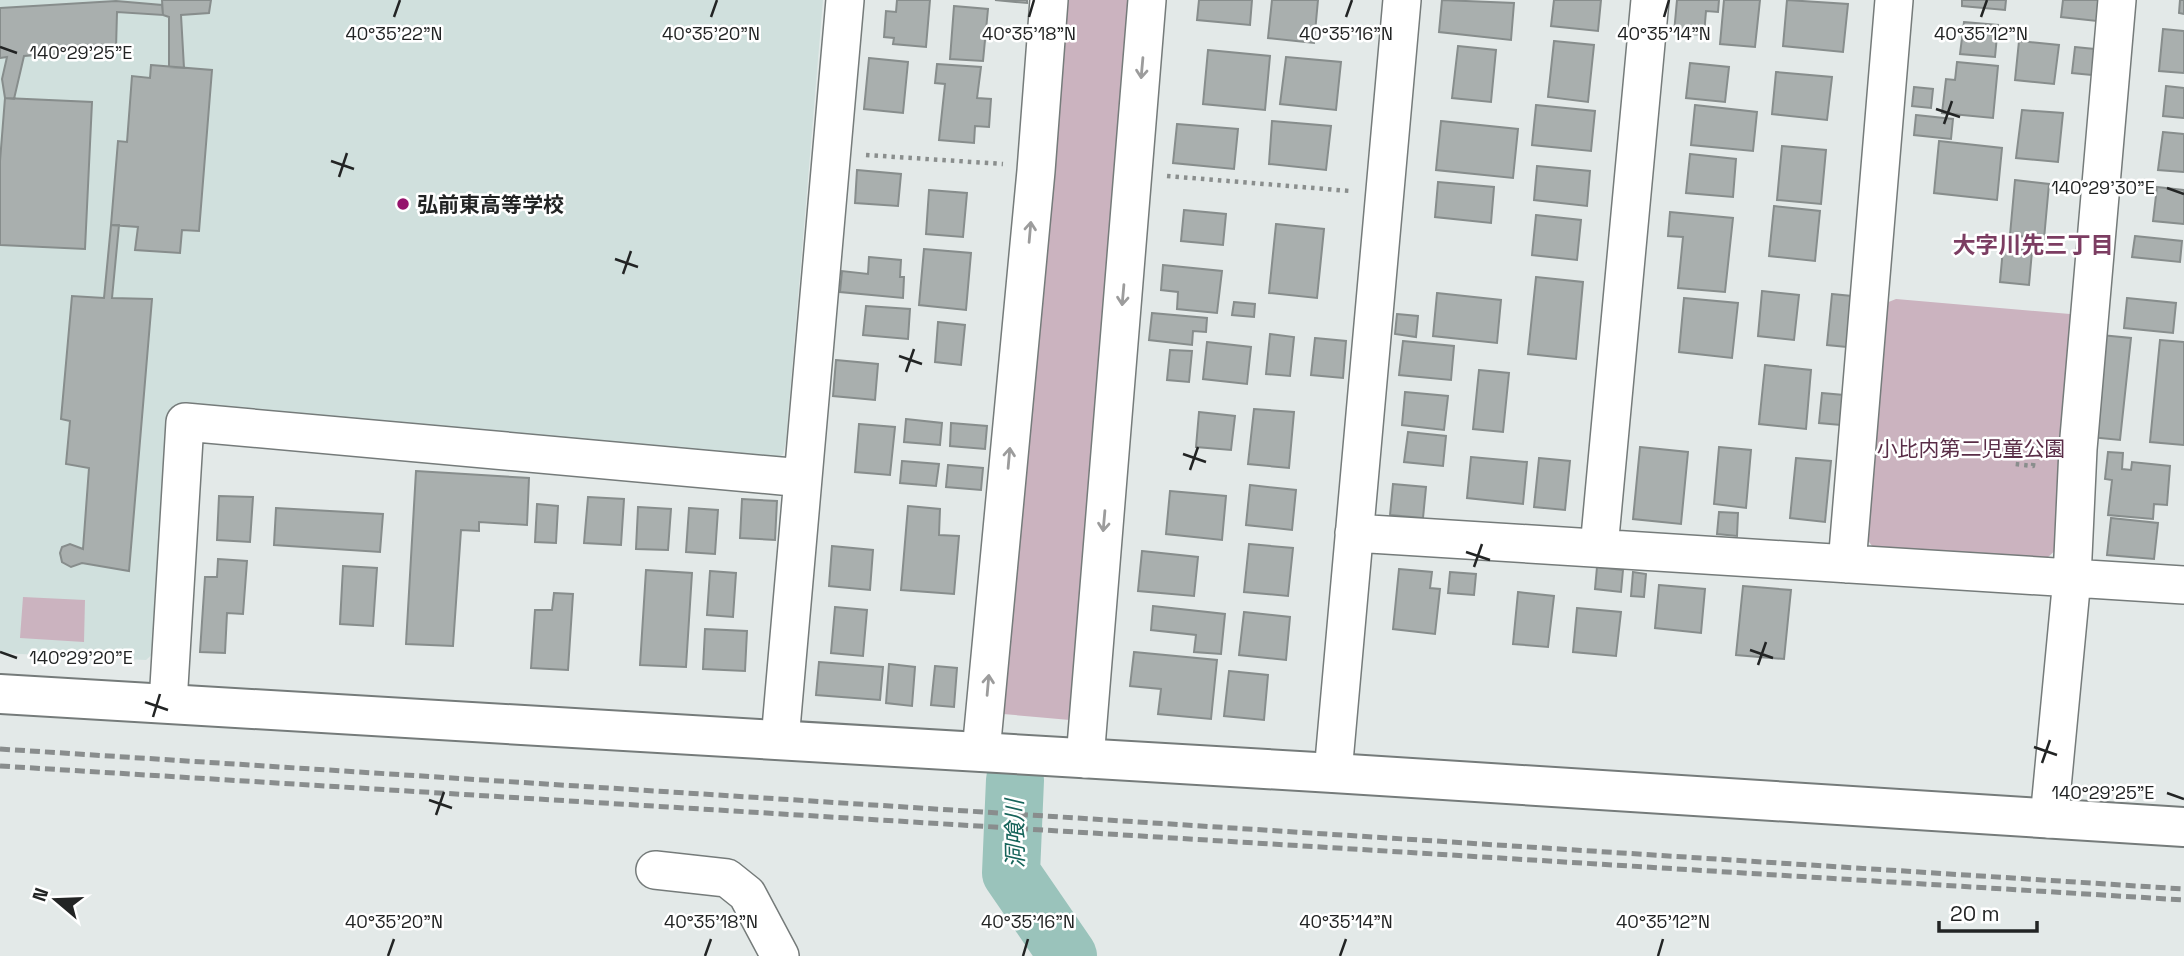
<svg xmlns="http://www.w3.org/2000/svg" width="2184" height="956" font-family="'Space Grotesk','Noto Sans JP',sans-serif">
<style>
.built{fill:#d0e0dd}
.green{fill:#cbb3bf}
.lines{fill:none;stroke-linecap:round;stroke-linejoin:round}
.river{stroke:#9ac3bb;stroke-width:58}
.building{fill:#a9afae;stroke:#878d8c;stroke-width:2}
.minor-casing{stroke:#757b7a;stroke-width:40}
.tertiary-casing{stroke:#757b7a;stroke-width:42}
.path{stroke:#8a8e8d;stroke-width:4.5;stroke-dasharray:3.5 5;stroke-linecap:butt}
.minor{stroke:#fff;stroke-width:37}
.tertiary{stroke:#fff;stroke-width:38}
.rail{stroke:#898d8d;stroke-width:5;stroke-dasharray:10 5;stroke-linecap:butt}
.oneway{stroke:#9c9c9c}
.ticks{fill:none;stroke:#222424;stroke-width:2.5}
.poi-dot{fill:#95136c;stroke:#fff;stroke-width:2.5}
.labels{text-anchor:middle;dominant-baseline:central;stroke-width:5;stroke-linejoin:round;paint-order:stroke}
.poi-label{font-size:21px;font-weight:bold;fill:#222424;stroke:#fff;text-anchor:start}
.park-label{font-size:21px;fill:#592d47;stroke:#fff}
.neighbourhood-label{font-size:23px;font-weight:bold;fill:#7c3d62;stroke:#fff}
.water-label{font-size:23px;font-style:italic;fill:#16645a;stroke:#fff}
.ticks-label{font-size:18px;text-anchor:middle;fill:#222424;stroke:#fff;stroke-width:5;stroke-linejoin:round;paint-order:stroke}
</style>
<rect width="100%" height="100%" fill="#e3e9e8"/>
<!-- built -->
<path class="built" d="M0,0h823l-37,442 -3,12 -11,11 -600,-58 -15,243 -11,10 -146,-7z"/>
<!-- green -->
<path class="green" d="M1065,0h70l-65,720 -67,-6z
M1896,299l174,15 10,9 -19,222 -15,14 -174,-13 -8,-11 22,-232z
M23,597l62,3 -1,42 -64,-4z"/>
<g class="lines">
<!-- river -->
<path class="river" d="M1015,780l-4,93 57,83"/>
</g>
<!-- building -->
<path class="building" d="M162,0h49l-2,13 -28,2 3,53 -15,-1v-50l-6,-2z
M897,0h33l-4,47 -33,-3 1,-6 -10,-1 2,-26 10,1z
M995,0h32v3z
M1199,0h53l-2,25 -53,-5z
M1272,0h46l-4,43 -46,-5z
M1442,0l72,3 -3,37 -72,-8z
M1554,0h47l-3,31 -47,-5z
M1677,0h42l-1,12 -12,-1 -2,24 -30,-2z
M1724,0h36l-5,47 -35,-3z
M1787,0l61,4 -5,48 -60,-6z
M1962,0h44l-1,10 -43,-4z
M2063,0h46l-3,22 -45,-5z
M2180,0h4v14l-5,-1z
M116,1l46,4 1,10 -46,-3 -1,37 -92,7 -10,43 -9,-1 -3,-19 5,-22 -7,1v-50z
M954,6l34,3 -5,52 -33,-2z
M1964,22l34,3 -3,32 -35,-3z
M2163,29l21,2v42l-25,-2z
M1554,41l40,4 -6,57 -40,-5z
M2019,41l40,4 -5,39 -39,-4z
M1458,46l38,4 -5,52 -39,-4z
M2075,47l29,3 -2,26 -30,-3z
M1208,50l62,6 -5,54 -62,-6z
M1286,57l55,5 -5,48 -56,-6z
M869,58l39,4 -5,51 -39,-4z
M1957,62l41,4 -5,52 -51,-5 4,-34 9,1z
M1690,63l39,4 -4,35 -39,-4z
M937,64l44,3 -4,31 14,1 -2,28 -14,-1 -1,17 -35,-3 6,-56 -10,-1z
M151,65l61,5 -13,161 -17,-1 -2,23 -45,-3 3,-23 -27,-2 7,-84 9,1 5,-66 18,2z
M1776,72l56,5 -5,43 -55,-6z
M2166,86l18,2v30l-21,-2z
M1914,87l19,2 -2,19 -19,-2z
M5,98l87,4 -7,147 -85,-4v-84z
M1536,105l59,6 -4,40 -59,-6z
M1695,105l62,7 -4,39 -62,-6z
M2022,110l41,3 -5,49 -42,-4z
M1916,115l37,4 -2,20 -37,-4z
M1272,121l59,5 -5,44 -57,-6z
M1441,121l77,8 -5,49 -77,-8z
M1177,124l61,5 -4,40 -61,-6z
M2163,132l21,2v38l-26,-2z
M1939,141l63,7 -5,52 -63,-7z
M1782,146l44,4 -5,54 -44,-4z
M1690,154l46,5 -3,38 -47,-4z
M1537,166l53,5 -3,35 -53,-6z
M857,170l44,4 -3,32 -43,-3z
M2015,180l34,4 -5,55 -34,-4z
M1438,182l56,5 -3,36 -56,-6z
M2157,187l27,3v34l-31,-3z
M929,190l38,3 -4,44 -37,-3z
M1774,206l46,5 -5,50 -46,-5z
M1184,210l42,4 -3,31 -42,-4z
M1670,212l63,6 -8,74 -47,-4 5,-51 -15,-1z
M1536,215l45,5 -4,40 -45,-5z
M1276,224l48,5 -7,69 -48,-5z
M111,225h8l-7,73 40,1 -23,272 -47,-8 -11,4 -9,-5 -2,-9 2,-6 8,-3 13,5 6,-81 -23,-4 4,-43 -9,-2 11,-123 32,2z
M2135,236l47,5 -2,21 -48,-5z
M2003,248l29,3 -3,34 -29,-3z
M924,249l47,4 -5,57 -47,-5z
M869,257l32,3 -1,17h4l-1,21 -63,-6 2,-21 26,3z
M1163,265l59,6 -5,42 -40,-4 1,-17 -17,-2z
M1536,277l47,5 -7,77 -48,-5z
M1762,291l37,4 -5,45 -36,-4z
M1437,293l64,7 -4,43 -64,-7z
M1832,294l30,3 -5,51 -30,-3z
M1684,298l54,5 -6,55 -53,-6z
M2127,298l49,5 -3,30 -49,-5z
M1234,302l21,2 -1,13 -22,-2z
M866,306l44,3 -2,30 -45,-4z
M1152,313l55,5 -1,14 -13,-1 -1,14 -43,-5z
M1397,314l21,2 -2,21 -21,-3z
M938,322l27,3 -4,40 -26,-3z
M1270,334l24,3 -4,39 -24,-2z
M2101,335l30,3 -11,102 -29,-3z
M1315,338l31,3 -3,37 -32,-3z
M2160,340l24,2v103l-34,-3z
M1403,341l51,5 -3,34 -52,-5z
M1207,342l44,5 -4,37 -44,-5z
M1170,350l22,1 -3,31 -22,-2z
M836,360l42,4 -3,36 -42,-4z
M1765,365l46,5 -5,59 -47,-5z
M1479,370l30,3 -6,59 -30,-3z
M1405,392l43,4 -4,34 -42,-5z
M1822,393l33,3 -3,30 -33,-3z
M1254,409l40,3 -5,56 -41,-4z
M1199,412l36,4 -4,34 -35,-3z
M906,419l36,4 -2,22 -36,-3z
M951,423l36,3 -2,23 -35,-3z
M859,424l36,3 -5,48 -35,-3z
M1408,432l38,4 -3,30 -39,-4z
M1640,447l48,5 -7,72 -48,-5z
M1719,447l32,3 -5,58 -32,-4z
M2108,452l15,1 -1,16 9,1 1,-8 38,4 -3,39 -13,-1 -1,15 -45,-4 4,-35 -7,-1z
M1471,457l56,5 -4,42 -56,-6z
M1539,458l31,3 -5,49 -31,-3z
M1796,458l35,3 -6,61 -35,-4z
M902,461l37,3 -3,22 -36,-3z
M948,465l35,3 -2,22 -35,-3z
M416,471l113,7 -2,47 -48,-3v9l-18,-1 -8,116 -47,-2z
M1393,484l33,3 -3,31 -33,-3z
M1250,485l46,5 -4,40 -46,-5z
M1170,491l56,5 -4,44 -56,-6z
M219,496l34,1 -3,45 -33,-2z
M588,497l36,2 -3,46 -37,-2z
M742,499l35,2 -2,39 -35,-2z
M537,504l21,2 -2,37 -21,-1z
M908,506l32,3 -1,26 20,1 -5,58 -53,-4z
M638,507l33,2 -3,41 -32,-1z
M276,508l107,6 -3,38 -106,-7z
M689,508l29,2 -3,44 -29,-2z
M1719,512l19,1 -1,23 -20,-2z
M2111,518l47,5 -4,36 -47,-4z
M1249,544l44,4 -5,48 -44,-4z
M832,546l41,4 -3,40 -41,-4z
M1142,551l56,6 -4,39 -56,-5z
M218,559l29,2 -4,53 -16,-1 -2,40 -25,-1 5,-75h12z
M343,566l34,2 -4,58 -33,-2z
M1597,567l26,3 -2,22 -26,-3z
M1399,569l33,3 -2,16 10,1 -5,45 -42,-5z
M646,570l46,3 -6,94 -46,-2z
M710,571l26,2 -3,44 -26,-2z
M1450,572l26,2 -2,21 -26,-2z
M1633,572l13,2 -2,23 -13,-1z
M1659,585l46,4 -4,44 -46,-5z
M1743,586l48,4 -7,69 -48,-4z
M1518,592l36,4 -6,51 -35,-3z
M554,593l19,1 -5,76 -37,-2 4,-58h17z
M1153,606l72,8 -4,40 -27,-2 2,-17 -45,-5z
M835,607l32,3 -4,46 -32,-3z
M1577,608l44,4 -5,44 -43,-4z
M1244,612l46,5 -4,43 -47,-5z
M705,629l42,2 -2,40 -42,-2z
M1134,652l83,8 -6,59 -53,-5 3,-25 -31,-3z
M819,662l64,5 -3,33 -64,-5z
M889,664l26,3 -3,39 -26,-3z
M935,666l22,2 -3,39 -23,-2z
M1229,671l39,4 -4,45 -40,-4z"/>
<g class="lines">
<defs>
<path id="minor" d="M1354,533l830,52
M1599,548l51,-548
M1847,564l47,-564
M168,703l17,-281 618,56
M780,740l65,-740
M981,752l55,-581 13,-171
M1085,759l62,-759
M1333,773l69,-773
M2049,819l23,-241 6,-129 39,-449
M655,870l72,8 20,16 33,62"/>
<path id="tertiary" d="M0,694l1333,79 851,54"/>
</defs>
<!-- minor casing -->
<use href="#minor" class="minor-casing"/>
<!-- tertiary casing -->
<use href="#tertiary" class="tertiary-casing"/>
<!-- path -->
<path class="path" d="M866,155l137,9
M1167,176l183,15
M2035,446l-2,20 -18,-2 1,-19 30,2"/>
<!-- minor -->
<use href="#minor" class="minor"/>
<!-- tertiary -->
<use href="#tertiary" class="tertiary"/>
<!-- rail -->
<path class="rail" d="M0,749l2184,140
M0,766l2184,134"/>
</g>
<!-- one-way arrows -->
<defs><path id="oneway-shaft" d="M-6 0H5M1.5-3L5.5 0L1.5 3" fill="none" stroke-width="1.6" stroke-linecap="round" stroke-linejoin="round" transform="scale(1.75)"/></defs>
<g class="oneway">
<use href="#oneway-shaft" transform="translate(1142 68) rotate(95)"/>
<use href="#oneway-shaft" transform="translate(1030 232) rotate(-85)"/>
<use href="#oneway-shaft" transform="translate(1123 295) rotate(95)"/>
<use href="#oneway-shaft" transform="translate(1009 458) rotate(-85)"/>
<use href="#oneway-shaft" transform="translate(1104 521) rotate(95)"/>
<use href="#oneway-shaft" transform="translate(988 685) rotate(-85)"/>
</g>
<!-- ticks -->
<path class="ticks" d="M394,17l6,-17M711,17l6,-17M1029,17l5,-17M1346,17l6,-17M1664,17l5,-17M1981,17l6,-17M0,47l17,6M1936,109l24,8M1944,124l8,-23M331,161l23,8M339,177l8,-24M2167,188l17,6M615,259l23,8M623,274l8,-23M899,356l23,8M906,372l8,-23M1183,454l23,8M1190,470l8,-23M1466,552l24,8M1474,567l8,-23M1750,650l23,8M0,652l17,6M1758,665l8,-23M145,702l23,8M153,717l7,-23M2034,747l23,8M2042,763l8,-23M2167,793l17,6M429,800l23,8M436,815l8,-23M388,956l6,-17M705,956l6,-17M1023,956l5,-17M1340,956l6,-17M1658,956l5,-17"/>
<!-- markers -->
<circle class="poi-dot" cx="403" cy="204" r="7"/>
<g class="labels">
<!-- poi labels -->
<g class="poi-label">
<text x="417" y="204">弘前東高等学校</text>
</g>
<!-- park labels -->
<g class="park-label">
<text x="1971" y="448">小比内第二児童公園</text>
</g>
<!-- neighbourhood labels -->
<g class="neighbourhood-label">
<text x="2033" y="245">大字川先三丁目</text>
</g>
<!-- water labels -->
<g class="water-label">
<text transform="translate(1015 834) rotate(-91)">洞喰川</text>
</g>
</g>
<g class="ticks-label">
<text x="394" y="40">40°35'22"N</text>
<text x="711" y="40">40°35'20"N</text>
<text x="1029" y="40">40°35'18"N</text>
<text x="1346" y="40">40°35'16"N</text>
<text x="1664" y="40">40°35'14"N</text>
<text x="1981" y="40">40°35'12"N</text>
<text x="81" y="59">140°29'25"E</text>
<text x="2103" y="194">140°29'30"E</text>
<text x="81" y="664">140°29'20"E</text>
<text x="2103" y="799">140°29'25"E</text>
<text x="394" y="928">40°35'20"N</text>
<text x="711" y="928">40°35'18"N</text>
<text x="1028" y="928">40°35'16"N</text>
<text x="1346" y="928">40°35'14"N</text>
<text x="1663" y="928">40°35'12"N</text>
</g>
<!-- north arrow -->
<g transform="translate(56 900) rotate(289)" stroke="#ffffff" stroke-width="5" paint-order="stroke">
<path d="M0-5L12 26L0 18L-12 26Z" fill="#222424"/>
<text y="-10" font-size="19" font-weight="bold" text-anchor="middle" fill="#222424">N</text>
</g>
<!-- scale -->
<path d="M1939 921v10h98v-10" fill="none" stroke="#222424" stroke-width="3.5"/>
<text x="1950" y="921" font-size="21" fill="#222424" stroke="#ffffff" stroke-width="5" paint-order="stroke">20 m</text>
</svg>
